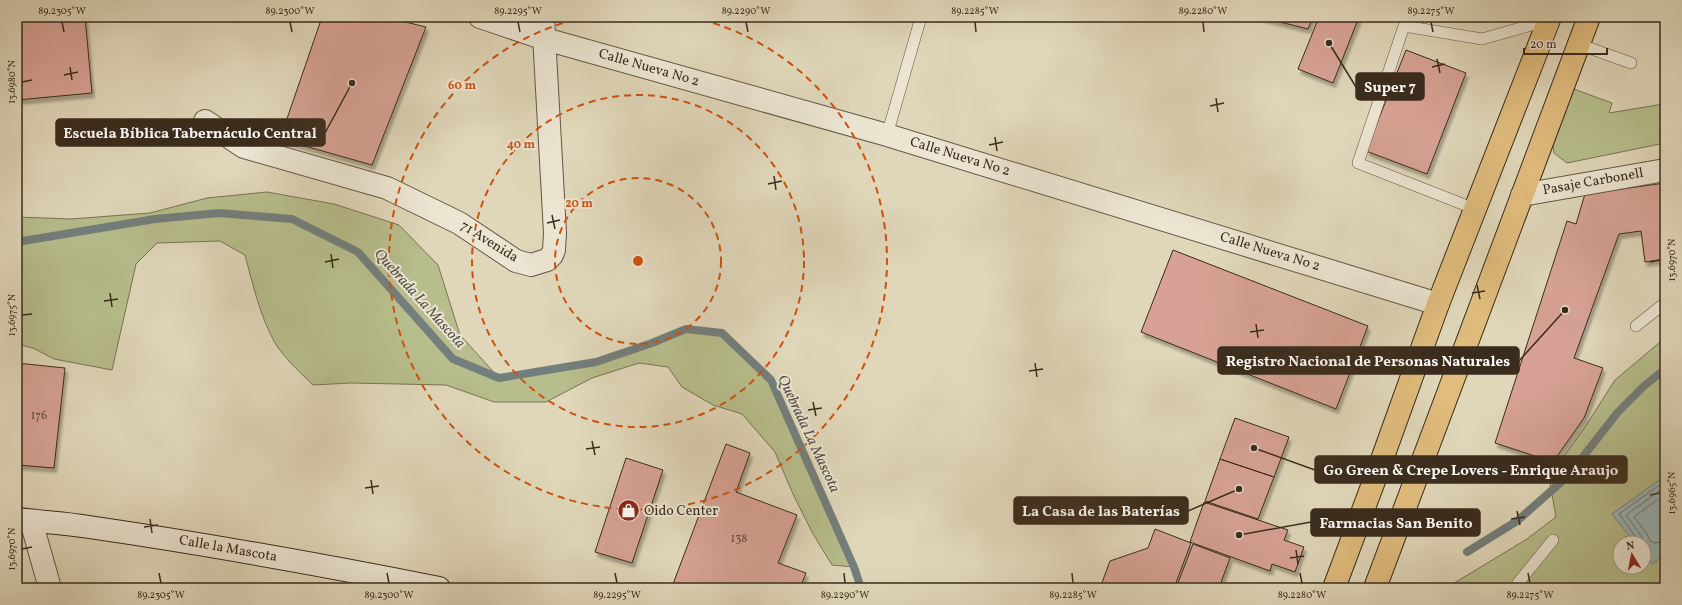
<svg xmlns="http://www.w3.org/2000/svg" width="1682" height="605" font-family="Vollkorn,serif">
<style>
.green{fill:#b7bd8c;stroke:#787454;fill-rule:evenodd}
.water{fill:#99b7bb;stroke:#737f7c}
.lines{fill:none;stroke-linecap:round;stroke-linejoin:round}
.shore{stroke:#6a726c;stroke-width:1}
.stream{stroke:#737f7c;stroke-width:8}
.building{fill:#d7a295;stroke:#3a2c1d;filter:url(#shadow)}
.lane-casing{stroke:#645744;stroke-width:12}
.street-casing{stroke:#645744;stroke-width:24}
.secondary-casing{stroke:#3a2c1d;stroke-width:24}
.highway-casing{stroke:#3a2c1d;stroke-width:24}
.lane{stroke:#ebe5d2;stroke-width:11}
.street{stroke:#ebe5d2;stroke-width:22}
.secondary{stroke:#ebe5d2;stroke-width:22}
.highway{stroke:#e0bc7d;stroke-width:22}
.ticks{fill:none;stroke:#3a2c1d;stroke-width:1.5}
.ring{fill:none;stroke:#ce520f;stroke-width:2;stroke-dasharray:7 5}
.labels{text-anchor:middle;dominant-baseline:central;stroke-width:4;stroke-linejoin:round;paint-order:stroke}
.number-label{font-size:12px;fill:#614a3b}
.street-label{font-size:14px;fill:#3a2c1d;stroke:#ebe5d2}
.poi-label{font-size:14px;fill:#3a2c1d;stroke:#ebe5d2;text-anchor:start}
.water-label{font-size:15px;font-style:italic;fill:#524f44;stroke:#ebe5d2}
.centre{fill:#ce520f;stroke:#ebe5d2;stroke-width:2}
.ring-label{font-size:12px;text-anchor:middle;font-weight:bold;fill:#ce520f;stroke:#ebe5d2;stroke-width:4;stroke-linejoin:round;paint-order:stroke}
.leader{fill:none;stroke:#3a2c1d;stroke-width:1.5}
.callout-dot{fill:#3a2c1d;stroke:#ebe5d2;stroke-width:1.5}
.callout{fill:#3a2c1d;stroke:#3a2c1d;stroke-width:1.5}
.callout-label{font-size:15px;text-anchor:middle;font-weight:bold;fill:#fff}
.neatline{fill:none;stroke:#3a2c1d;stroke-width:1.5}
.ticks-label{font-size:10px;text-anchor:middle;fill:#3a2c1d}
</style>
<defs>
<filter id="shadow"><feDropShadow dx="2.5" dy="4.5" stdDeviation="1" flood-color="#0004"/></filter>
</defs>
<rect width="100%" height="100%" fill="#e0d7ba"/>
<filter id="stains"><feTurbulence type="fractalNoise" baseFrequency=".005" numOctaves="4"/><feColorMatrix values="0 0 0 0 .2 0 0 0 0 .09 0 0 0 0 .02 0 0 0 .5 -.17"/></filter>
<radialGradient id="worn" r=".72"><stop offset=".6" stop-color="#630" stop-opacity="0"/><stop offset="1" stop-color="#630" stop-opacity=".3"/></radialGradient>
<!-- green -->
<path class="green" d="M1571,88l41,15 -3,10 54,-9 2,13v26l-98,20 -13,-10 -2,-14z
M267,192l67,12 65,21 39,40 22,70 39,43 97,-16 56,-19 34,-14 36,4 49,47 83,187 -22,-2 -19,-31 -20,-40 -18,-42 -33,-38 -29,-9 -31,-18 -14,-20 -29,-4 -47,15 -46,24h-52l-48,-17 -95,-2 -38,2c-13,-13 -28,-26 -38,-42 -15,-27 -22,-58 -30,-88l-25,-14 -63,2 -21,21 -24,106 -58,-11 -21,-11 -16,-4v-127l54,2 79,-6 57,-15z
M1665,341v247h-219l81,-49 29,-22 -7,-40 36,-50 30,-47 44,-37zM1620,543h24v24h-24z"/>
<!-- water -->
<path class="water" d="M1665,476v79l-13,9 -8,-10v-11h-9l-23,-29z"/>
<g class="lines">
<!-- shore -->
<path class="shore" d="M1665,494l-31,23 13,17 3,7 5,2 10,-2
M1638,543l-1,-4 -18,-25 46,-33
M1643,543l-1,-6 -16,-22 39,-28"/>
<!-- stream -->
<path class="stream" d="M17,242l138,-23 64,-6 73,6 66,33 95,107 46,19 97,-16 56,-19 34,-14 36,4 49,47 83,187 7,21
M1467,552l50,-31 50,-44 51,-65 26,-26 21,-17"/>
</g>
<!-- building -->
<path class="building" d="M17,17h68l7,76 -75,7z
M322,17h63l41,10 -54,138 -92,-26z
M1260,17h53l-5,12z
M1319,17h40l-26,66 -35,-14z
M1406,50l60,23 -39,101 -61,-23z
M1665,183v76l-20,3 -4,-31 -22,3 -45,124 29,10 -19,50 -31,44 -58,-19 72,-222 9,3 9,-30z
M1173,250l195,76 -32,83 -195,-77z
M17,363l48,5 -11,100 -37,-3z
M1235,418l54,19 -15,40 -54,-18z
M726,444l24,9 -14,39 61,23 -19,48 28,10 -6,15h-116l-11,-4z
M626,458l37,12 -31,93 -37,-11z
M1220,459l54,18 -16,42 -53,-18z
M1204,502l84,28 -4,10 20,7 -9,25 -23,-8 -2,7 -80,-29z
M1155,529l36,14 -17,45h-74l10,-27 38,-13z
M1193,544l37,14 -11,30h-43z"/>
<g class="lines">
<defs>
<path id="lane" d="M1578,44l53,19
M887,135l34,-118
M1475,209l-117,-46 46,-137 78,13 67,-19
M1636,326l29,-23
M1514,588l39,-48"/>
<path id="street" d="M480,17l65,22 342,96 551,169
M205,121l39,26 143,41 72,35 57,38 15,4 16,-5 5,-5 2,-5 1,-17 -12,-216
M1522,195l143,-25
M31,521l19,67"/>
<path id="secondary" d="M17,519c24,3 48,4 72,8 117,17 234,38 350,61"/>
<path id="highway" d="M1334,588l46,-123 58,-161 112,-287
M1375,588l214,-571"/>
</defs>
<!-- lane casing -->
<use href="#lane" class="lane-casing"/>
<!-- street casing -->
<use href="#street" class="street-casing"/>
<!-- secondary casing -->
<use href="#secondary" class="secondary-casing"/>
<!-- highway casing -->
<use href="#highway" class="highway-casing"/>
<!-- lane -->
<use href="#lane" class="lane"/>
<!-- street -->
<use href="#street" class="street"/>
<!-- secondary -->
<use href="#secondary" class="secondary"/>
<!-- highway -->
<use href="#highway" class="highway"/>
</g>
<!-- ticks -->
<path class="ticks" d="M62,22l2,10M290,22l2,10M518,22l2,10M746,22l2,10M975,22l1,10M1203,22l1,10M1431,22l2,10M1437,59l3,14M70,67l2,13M1432,67l13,-3M64,75l14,-3M22,82l10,-2M1216,98l2,14M1210,106l14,-3M995,137l2,14M989,145l14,-3M774,176l2,14M768,184l14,-3M552,215l3,14M547,223l13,-3M331,254l2,14M325,262l14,-3M1650,262l10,-2M1477,285l3,14M110,293l2,14M1472,293l13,-2M104,301l14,-2M22,315l10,-1M1256,324l2,14M1250,332l14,-2M1035,363l2,14M1029,371l14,-2M813,402l3,14M808,410l14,-2M592,441l3,14M586,449l14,-2M371,480l2,14M365,488l14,-2M1650,495l10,-2M1517,511l3,14M150,519l2,14M1511,519l14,-2M144,527l14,-2M22,549l10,-2M1296,550l2,14M1290,558l14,-2M159,573l2,10M387,573l2,10M615,573l2,10M844,573l1,10M1072,573l1,10M1300,573l2,10M1528,573l2,10"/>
<!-- distance rings -->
<g class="ring">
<circle cx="638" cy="261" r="83"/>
<circle cx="638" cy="261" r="166"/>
<path d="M690 17A249 249 0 1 1 586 17"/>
</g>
<!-- icons -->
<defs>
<symbol id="shop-disc" viewBox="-11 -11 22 22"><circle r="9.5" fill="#8f2418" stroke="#ebe5d2"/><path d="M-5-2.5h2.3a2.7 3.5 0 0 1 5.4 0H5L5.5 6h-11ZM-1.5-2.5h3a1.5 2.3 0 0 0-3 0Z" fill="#fff"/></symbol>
</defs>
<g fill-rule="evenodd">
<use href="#shop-disc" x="616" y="498" width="25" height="25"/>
</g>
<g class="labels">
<!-- number labels -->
<g class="number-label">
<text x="39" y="416">176</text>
<text x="739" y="539">138</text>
</g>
<!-- street labels -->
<g class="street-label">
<text transform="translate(649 68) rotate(16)">Calle Nueva No 2</text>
<text transform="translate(960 157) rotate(17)">Calle Nueva No 2</text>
<text transform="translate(1593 182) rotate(-10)">Pasaje Carbonell</text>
<text transform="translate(489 242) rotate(32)">71 Avenida</text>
<text transform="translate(1270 252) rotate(17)">Calle Nueva No 2</text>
<text transform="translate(228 549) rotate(10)">Calle la Mascota</text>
</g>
<!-- poi labels -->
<g class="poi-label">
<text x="644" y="511">Oido Center</text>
</g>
<!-- water labels -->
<g class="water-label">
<text transform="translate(419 299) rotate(48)">Quebrada La Mascota</text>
<text transform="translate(808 434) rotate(65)">Quebrada La Mascota</text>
</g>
</g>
<circle cx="638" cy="261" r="6" class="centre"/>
<g class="ring-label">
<text x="462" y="89">60 m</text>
<text x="521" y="148">40 m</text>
<text x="579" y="207">20 m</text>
</g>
<!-- callouts -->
<path class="leader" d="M1329 43L1356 87M352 83L325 133M1565 310L1519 361M1254 448L1315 470M1239 489L1188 511M1239 535L1311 522"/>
<g class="callout-dot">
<circle cx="1329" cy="43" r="4"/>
<circle cx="352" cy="83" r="4"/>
<circle cx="1565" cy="310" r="4"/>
<circle cx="1254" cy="448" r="4"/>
<circle cx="1239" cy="489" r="4"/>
<circle cx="1239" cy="535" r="4"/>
</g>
<g class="callout">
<rect x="1356" y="73" width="68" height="27" rx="4"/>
<rect x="56" y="119" width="269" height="27" rx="4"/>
<rect x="1218" y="347" width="301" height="27" rx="4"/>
<rect x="1315" y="456" width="312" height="27" rx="4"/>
<rect x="1014" y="497" width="174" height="27" rx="4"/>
<rect x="1311" y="509" width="169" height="27" rx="4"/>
</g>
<g class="callout-label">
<text x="1390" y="92">Super 7</text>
<text x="190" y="138">Escuela Bíblica Tabernáculo Central</text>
<text x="1368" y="366">Registro Nacional de Personas Naturales</text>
<text x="1471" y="475">Go Green &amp; Crepe Lovers - Enrique Araujo</text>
<text x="1101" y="516">La Casa de las Baterías</text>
<text x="1396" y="528">Farmacias San Benito</text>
</g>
<!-- margin -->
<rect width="1682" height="605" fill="none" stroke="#e0d7ba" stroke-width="44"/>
<!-- north arrow -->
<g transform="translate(1632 555) rotate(350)"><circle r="19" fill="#ebe5d2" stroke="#a49b8a"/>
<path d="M0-3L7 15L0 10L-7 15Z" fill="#8f2418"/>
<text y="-6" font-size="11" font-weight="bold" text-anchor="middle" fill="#3a2c1d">N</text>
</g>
<!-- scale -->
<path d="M1524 48v6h83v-6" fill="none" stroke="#3a2c1d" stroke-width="2"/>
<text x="1530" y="48" font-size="12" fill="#3a2c1d" stroke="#ebe5d2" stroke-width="3" paint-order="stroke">20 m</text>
<rect x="22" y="22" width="1638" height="561" class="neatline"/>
<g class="ticks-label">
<text x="62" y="14">89.2305°W</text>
<text x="290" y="14">89.2300°W</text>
<text x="518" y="14">89.2295°W</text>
<text x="746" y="14">89.2290°W</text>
<text x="975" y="14">89.2285°W</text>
<text x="1203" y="14">89.2280°W</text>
<text x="1431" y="14">89.2275°W</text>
<text transform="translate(11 82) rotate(-90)" y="4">13.6980°N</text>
<text transform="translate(1671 260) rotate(-90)" y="4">13.6970°N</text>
<text transform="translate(11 315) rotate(-90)" y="4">13.6975°N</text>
<text transform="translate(1671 493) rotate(-90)" y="4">13.6965°N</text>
<text transform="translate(11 549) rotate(-90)" y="4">13.6970°N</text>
<text x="161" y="598">89.2305°W</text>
<text x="389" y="598">89.2300°W</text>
<text x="617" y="598">89.2295°W</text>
<text x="845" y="598">89.2290°W</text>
<text x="1073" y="598">89.2285°W</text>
<text x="1302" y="598">89.2280°W</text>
<text x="1530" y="598">89.2275°W</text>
</g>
<rect width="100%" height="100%" filter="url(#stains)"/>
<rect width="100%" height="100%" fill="url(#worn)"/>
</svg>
